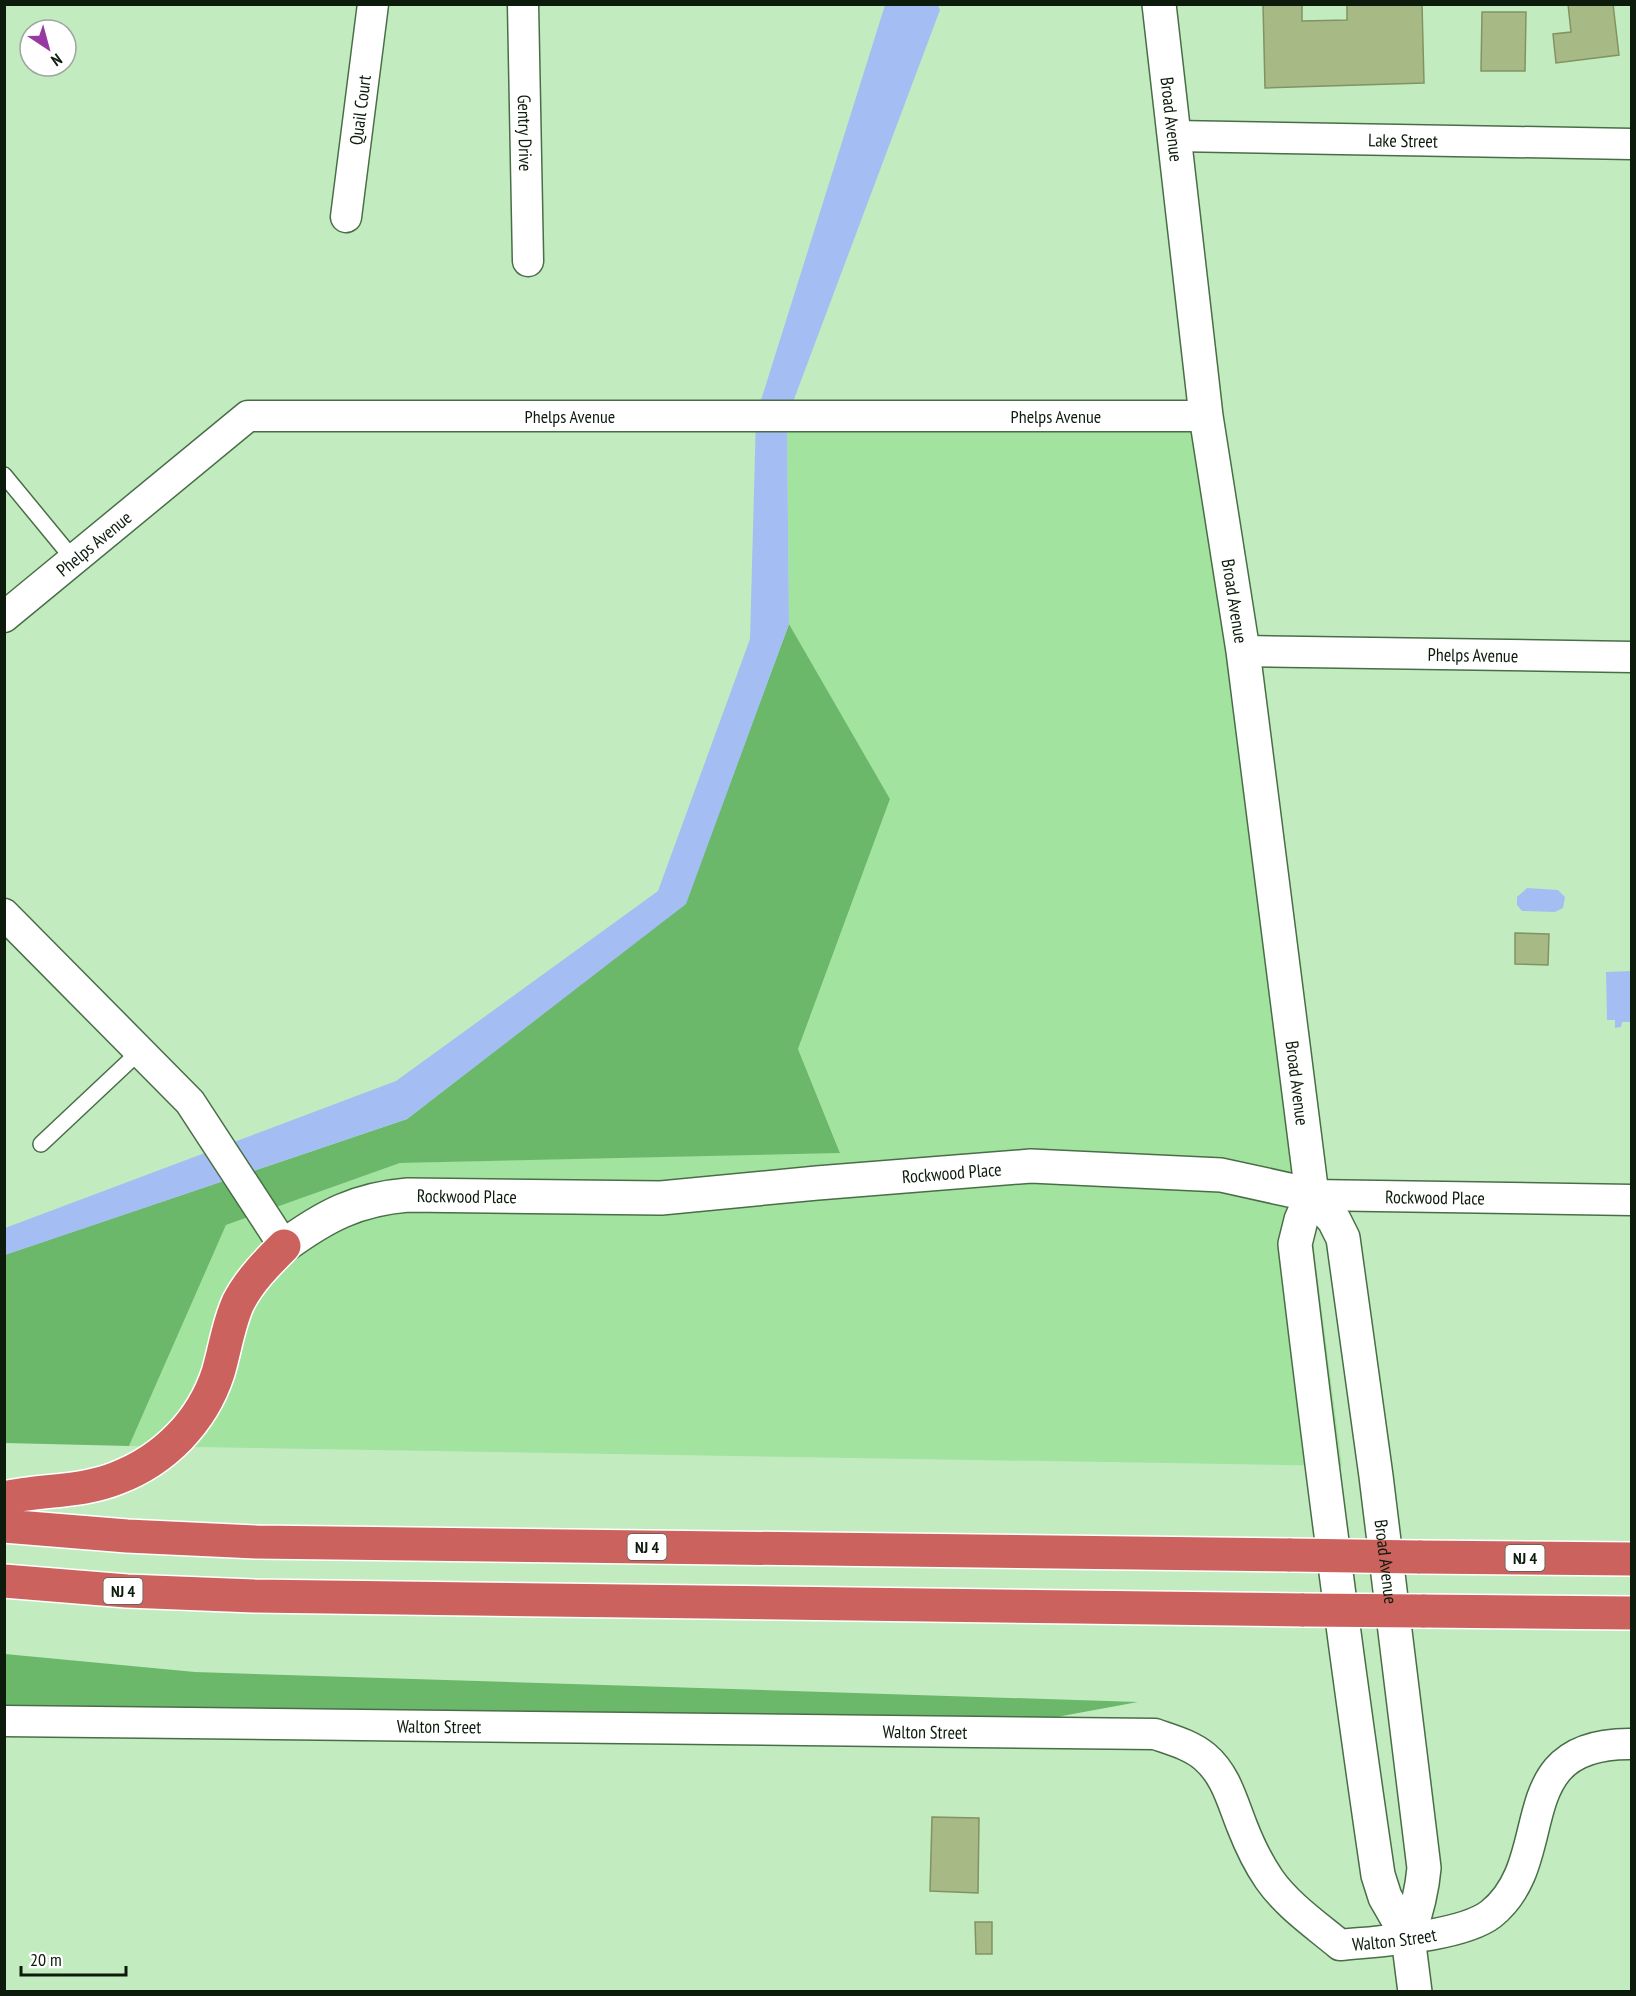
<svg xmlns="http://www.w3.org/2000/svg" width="1636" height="1996" font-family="'PT Sans Narrow',sans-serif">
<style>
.green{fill:#a2e3a0}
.forest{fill:#6cb86a}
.water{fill:#a4bef3}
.building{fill:#a7b985;stroke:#829361;stroke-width:1.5}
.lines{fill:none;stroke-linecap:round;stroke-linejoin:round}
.lane-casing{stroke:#496e47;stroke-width:18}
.street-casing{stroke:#496e47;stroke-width:33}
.secondary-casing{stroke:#496e47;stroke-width:36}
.highway-casing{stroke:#fff;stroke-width:36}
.lane{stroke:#fff;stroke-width:15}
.street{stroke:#fff;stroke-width:30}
.secondary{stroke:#fff;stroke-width:33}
.highway{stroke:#cc625e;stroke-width:33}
.highway-bridge-casing{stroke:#fff;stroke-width:36;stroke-linecap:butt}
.highway-bridge{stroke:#cc625e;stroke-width:33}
.labels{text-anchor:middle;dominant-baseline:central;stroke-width:4.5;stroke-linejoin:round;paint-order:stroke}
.shield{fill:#fff;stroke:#555f55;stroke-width:1.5}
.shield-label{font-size:16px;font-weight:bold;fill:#0c1b0c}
.street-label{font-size:18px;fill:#0c1b0c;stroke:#fff}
</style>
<rect width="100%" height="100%" fill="#c2ecc0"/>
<!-- green -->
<path class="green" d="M1206,416l136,1050 -1213,-20 97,-221 174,-62 440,-11 -42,-103 92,-250 -101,-175 -2,-206z"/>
<!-- forest -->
<path class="forest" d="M789,624l101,175 -92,250 42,104 -440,10 -174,62 -97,221 -124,-3 -1,-188 403,-136 278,-215z
M5,1654l190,18 943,30 -152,28 -981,-12z"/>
<!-- water -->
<path class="water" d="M885,5h53l2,5 -153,408 2,206 -103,280 -279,215 -402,136v-27l391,-147 262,-190 92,-252 6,-223z
M1527,888l31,2 7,7 -2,11 -8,4 -33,-1 -5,-6v-8z
M1630,971l1,51h-9l-1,5 -6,1v-8h-8l-1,-48z"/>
<!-- building -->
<path class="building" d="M1263,4h39v17l45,-1v-16h75l2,79 -159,5z
M1568,4h45l6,51 -63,8 -3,-29 18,-2z
M1482,12h44l-1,59h-44z
M1515,933l34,1 -1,31 -33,-1z
M932,1817l47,1 -1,75 -48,-2z
M975,1922h17v32h-16z"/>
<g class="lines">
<defs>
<path id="lane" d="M4,475l70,85
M41,1144l99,-93"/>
<g id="street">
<path id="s1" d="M523,4l5,257"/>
<path id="s2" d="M1175,136l457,8"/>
<path id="s3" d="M346,217l27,-213"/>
<path id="s4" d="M4,617l244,-201h958"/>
<path id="s5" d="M1243,651l389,6"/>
<path d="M4,914l186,188 94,144"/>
<path id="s6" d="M1312,1195l320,5"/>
<path id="s7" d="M4,1721l1151,13c17,6 36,11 50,23 21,18 27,44 37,69 7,18 16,37 27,53 18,26 47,46 71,66 39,-4 121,-8 151,-31 69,-55 12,-172 141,-170"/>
</g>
<g id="secondary">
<path id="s8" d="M1159,4l47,412 37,235 69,544 -11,25 -6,24c25,210 52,421 83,631l7,22 23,40 7,55"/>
<path id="s9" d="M1312,1195l22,25 9,18 33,238 48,392c-2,24 -8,46 -16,69"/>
<path id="s10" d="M284,1246c41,-30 73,-47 124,-51l253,3 156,-15 214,-17 190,9 91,20"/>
</g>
<path id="highway" d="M4,1498c38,-9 76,-5 113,-20 47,-18 85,-56 101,-105 7,-23 10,-48 20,-70 11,-22 29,-40 46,-57
M4,1526l123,10 129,6 1035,13
M1418,1557l214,2
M4,1581l123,10 127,5 1050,14
M1422,1611l210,2"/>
</defs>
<!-- lane casing -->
<use href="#lane" class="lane-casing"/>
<!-- street casing -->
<use href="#street" class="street-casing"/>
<!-- secondary casing -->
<use href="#secondary" class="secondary-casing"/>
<!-- highway casing -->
<use href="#highway" class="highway-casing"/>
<!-- lane -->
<use href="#lane" class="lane"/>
<!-- street -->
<use href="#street" class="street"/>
<!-- secondary -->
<use href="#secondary" class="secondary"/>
<!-- highway -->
<use href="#highway" class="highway"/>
<defs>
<path id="highway-bridge" d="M1291,1555l127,2
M1304,1610l118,1"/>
</defs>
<!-- highway-bridge casing -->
<use href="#highway-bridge" class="highway-bridge-casing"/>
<!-- highway-bridge -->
<use href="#highway-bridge" class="highway-bridge"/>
</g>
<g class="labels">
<!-- shield labels -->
<g class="shield">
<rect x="627.5" y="1534" width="39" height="26" rx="4.5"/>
<rect x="1505.5" y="1545" width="39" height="26" rx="4.5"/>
<rect x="103.5" y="1578" width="39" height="26" rx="4.5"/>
</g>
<g class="shield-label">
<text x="647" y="1547">NJ 4</text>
<text x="1525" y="1558">NJ 4</text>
<text x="123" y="1591">NJ 4</text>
</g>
<!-- street labels -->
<g class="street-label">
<text stroke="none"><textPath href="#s3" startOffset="108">Quail Court</textPath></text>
<text stroke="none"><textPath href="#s8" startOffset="116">Broad Avenue</textPath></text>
<text stroke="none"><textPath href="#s1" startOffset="129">Gentry Drive</textPath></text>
<text stroke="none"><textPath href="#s2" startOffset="228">Lake Street</textPath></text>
<text stroke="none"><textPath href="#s4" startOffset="638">Phelps Avenue</textPath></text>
<text stroke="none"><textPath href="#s4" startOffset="1124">Phelps Avenue</textPath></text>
<text stroke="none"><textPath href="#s4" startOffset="116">Phelps Avenue</textPath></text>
<text stroke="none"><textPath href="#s8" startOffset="602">Broad Avenue</textPath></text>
<text stroke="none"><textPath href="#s5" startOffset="230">Phelps Avenue</textPath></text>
<text stroke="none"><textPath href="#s8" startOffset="1088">Broad Avenue</textPath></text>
<text stroke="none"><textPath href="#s10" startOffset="681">Rockwood Place</textPath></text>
<text stroke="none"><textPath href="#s10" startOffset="195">Rockwood Place</textPath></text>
<text stroke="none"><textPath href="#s6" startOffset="123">Rockwood Place</textPath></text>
<text stroke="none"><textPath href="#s9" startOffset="380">Broad Avenue</textPath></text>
<text stroke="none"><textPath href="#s7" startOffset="435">Walton Street</textPath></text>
<text stroke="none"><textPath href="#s7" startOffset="921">Walton Street</textPath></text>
<text stroke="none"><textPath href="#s7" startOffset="1497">Walton Street</textPath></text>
</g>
</g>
<!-- border -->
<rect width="1636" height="1996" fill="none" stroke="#0c1b0c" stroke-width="12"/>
<!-- north arrow -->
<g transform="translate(48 48) rotate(144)"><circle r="28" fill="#ffffff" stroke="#9ea49e" stroke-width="1.5"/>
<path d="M0-4.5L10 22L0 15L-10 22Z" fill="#9839a2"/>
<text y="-9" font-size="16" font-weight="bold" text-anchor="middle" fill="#0c1b0c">N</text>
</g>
<!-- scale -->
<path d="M21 1966v9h105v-9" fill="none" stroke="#0c1b0c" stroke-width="3"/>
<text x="30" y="1966" font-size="18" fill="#0c1b0c" stroke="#ffffff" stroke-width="4.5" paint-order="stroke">20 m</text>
</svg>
